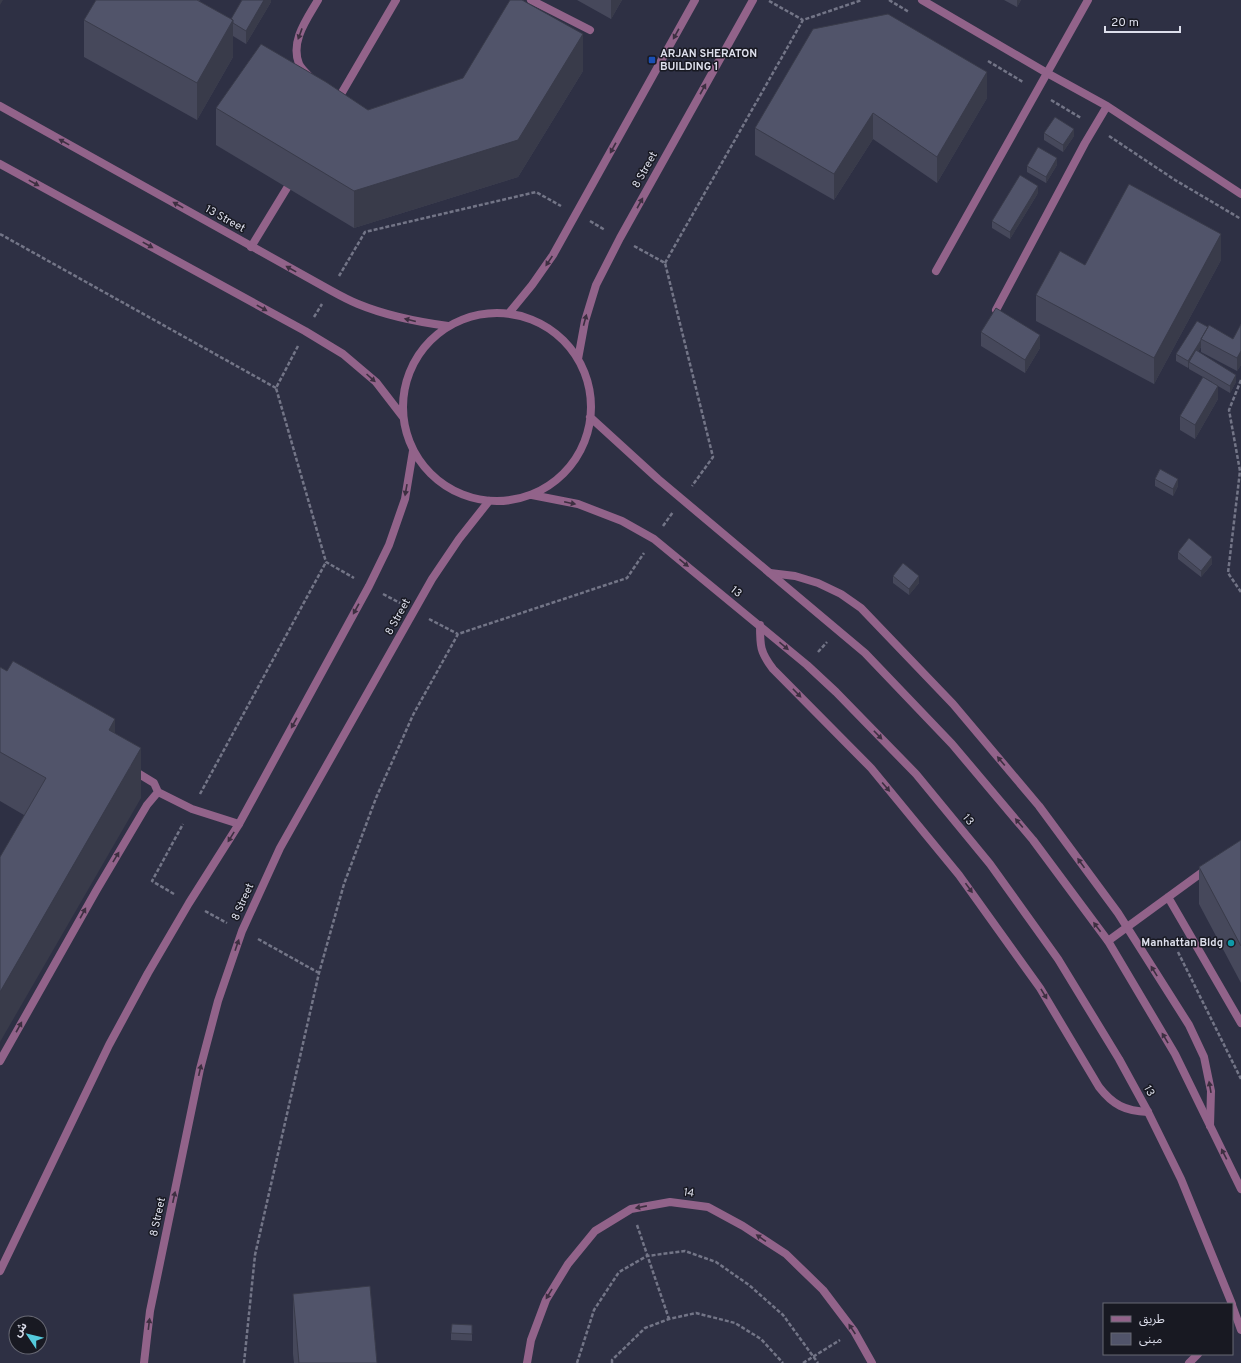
<svg xmlns="http://www.w3.org/2000/svg" width="1241" height="1363" font-family="Overpass,'Noto Sans Arabic',sans-serif">
<style>
.lines{fill:none;stroke-linecap:round;stroke-linejoin:round}
.path{stroke:#737587;stroke-width:2.5;stroke-dasharray:4 2;stroke-linecap:butt}
.service{stroke:#92638a;stroke-width:8}
.minor{stroke:#92638a;stroke-width:8}
.wall{fill:#46485b}
.shaded-wall{fill:#393b4a}
.building{fill:#51546a;stroke:#393b4a}
.oneway{fill:#3d2f41}
.transit-dot{fill:#1a4fb4;stroke:#181922;stroke-width:1.5}
.culture-dot{fill:#0f9aa8;stroke:#181922;stroke-width:1.5}
.labels{text-anchor:middle;dominant-baseline:central;stroke-width:3;stroke-linejoin:round;paint-order:stroke}
.poi-label{font-size:11px;font-weight:bold;fill:#dddfec;stroke:#181922;text-anchor:start}
.street-label{font-size:11px;fill:#dddfec;stroke:#181922}
</style>
<rect width="100%" height="100%" fill="#2e3044"/>
<g class="lines">
<!-- path -->
<path class="path" d="M889,0l20,12
M769,1l34,19
M988,61l35,21
M1051,100l30,18
M1109,136l66,44 66,39
M590,221l15,9
M0,234l276,154
M634,246l31,17 48,194 -21,29
M665,263l138,-243 59,-20
M339,276l26,-44 171,-40 25,14
M314,317l8,-13
M298,346l-22,42 50,174 28,16
M1241,380l-12,30 11,61 -12,102 13,19
M663,526l10,-14
M383,594l17,9
M429,619l29,15
M818,652l9,-10
M200,794l126,-232
M174,894l-22,-13 31,-57
M205,911l22,12
M258,939l61,34
M1178,952l63,127
M637,1225l32,94
M244,1363l11,-108 64,-282 25,-89 32,-86 37,-83 45,-81 169,-56 17,-25
M577,1363l17,-53 25,-38 28,-16 38,-5 31,11 33,23 34,30 35,48
M612,1363v-3l33,-32 24,-9 27,-6 39,10 26,16 22,24
M803,1363l37,-23"/>
<!-- service -->
<path class="service" d="M531,0l59,30
M922,0l125,73 60,33 134,88
M309,76c-3,-3 -8,-8 -10,-12 -9,-23 8,-45 19,-64
M337,101l59,-101
M251,247l36,-59
M936,271l152,-271
M996,310l89,-167 22,-37
M770,573l25,3 23,7 23,11 20,14 92,96 86,102 79,107 71,112 15,32 7,34 -1,35
M760,625c0,21 0,27 13,44l98,99 88,107 81,113 59,99c14,18 26,24 49,25
M158,792l34,17 47,15
M1168,897l73,126
M1108,941l100,-73
M0,1061l96,-170 51,-86 11,-13 -4,-9 -23,-14"/>
<!-- minor -->
<path class="minor" d="M0,106l330,184c9,5 18,10 28,14 29,12 60,18 90,22
M0,164l305,167 38,23 33,28 27,35
M509,313l23,-28 21,-30 142,-255
M403 407a94 94 0 1 1 188 0a94 94 0 1 1-188 0Z
M578,359l7,-38 11,-36 24,-47 133,-238
M590,417l68,62 207,174 87,91 81,96 75,101 67,113 66,135
M532,495l46,9 44,17 32,18 153,126 29,27 80,82 74,90 68,95 61,100 29,53 33,67 51,125
M0,1271l109,-226 39,-72 41,-70 50,-79 130,-238 20,-41 16,-46 8,-48
M1232,1305l9,25
M144,1363l6,-52 50,-242 18,-68 24,-70 38,-83 152,-269 27,-40 30,-38
M527,1363l4,-23 15,-40 22,-36 27,-33 36,-22 39,-7 38,5 35,19 43,28 37,36 31,41 18,32
M1189,1363l9,-9"/>
</g>
<!-- wall -->
<path class="wall" d="M96,0h104l-1,1 32,18 40,-19v2l-25,42 -13,-8v21l-36,63 -113,-63v-37z
M577,0h45l-11,19z
M1004,0h17l-4,7z
M583,71l-65,106 -164,51 -138,-83v-37l152,2z
M987,98l-50,85 -64,-44 -39,61 -79,-45v-27z
M1044,133l30,3 -11,16 -19,-12z
M1057,165l-11,18 -19,-11v-6z
M1038,193l-28,46 -18,-11v-7z
M1221,260l-67,124 -118,-63v-26l49,-30z
M1241,324v41l-4,6 -36,-19v-5l-3,5 38,30 -6,11 -12,-7v13l-23,40 -15,-9v-14l32,-34 -23,-13v-3l-1,2 -12,-7v-7l32,-27 25,12z
M981,332l59,16 -15,25 -44,-27z
M1155,479l23,7 -5,10 -18,-10z
M1178,552l34,12 -11,13 -23,-18z
M893,576l26,7 -10,12 -16,-12z
M0,667l115,67 26,64 -117,17 -24,-14z
M1241,840v143l-42,-79v-37z
M293,1294l84,69h-83l-1,-9z
M472,1332v9l-21,-1v-7z"/>
<!-- shaded-wall -->
<path class="shaded-wall" d="M0,0h3l-3,5z
M264,0h7v2l-25,42v-13z
M611,0h11l-11,19z
M1017,0h4l-4,7z
M233,20v37l-36,63v-37z
M583,34v37l-65,106 -164,51v-37z
M987,72v26l-50,85v-26z
M873,113v26l-39,61v-26z
M1074,129v7l-11,16v-7z
M1057,158v7l-11,18v-6z
M1038,186v7l-28,46v-7z
M1221,234v26l-67,124v-26z
M1040,335v13l-15,25v-13z
M1201,340v7l-10,16 -2,-1v4l-1,2v-7z
M1241,351v14l-4,6v-13z
M1236,375v7l-6,11v-7z
M1218,386v13l-23,40v-14z
M1178,479v7l-5,10v-7z
M1212,557v7l-11,13v-6z
M919,576v7l-10,12v-6z
M115,719v50l-6,-39z
M141,748v50l-141,244v-50z"/>
<!-- building -->
<path class="building" d="M96,0h101l36,20 -36,63 -113,-63z
M242,0h22l-18,31 -13,-8v-3l-2,-1z
M510,0h12l61,34 -65,106 -164,51 -138,-83 45,-64 65,38 42,28 95,-32z
M888,14l99,58 -50,85 -64,-44 -39,61 -79,-46 58,-99z
M1055,117l19,12 -11,16 -19,-12z
M1038,147l19,11 -11,19 -19,-11z
M1020,175l18,11 -28,46 -18,-11z
M1129,184l92,50 -67,124 -118,-63 24,-44 25,14z
M996,308l44,27 -15,25 -44,-28z
M1197,321l11,6 -7,12v1l-13,21 -12,-7z
M1241,324v27l-4,7 -36,-19 8,-14 24,14z
M1196,350l40,25 -6,11 -41,-24z
M1203,377l15,9 -23,39 -15,-9z
M1160,469l18,10 -5,10 -18,-10z
M1189,538l23,19 -11,14 -23,-19z
M903,563l16,13 -10,13 -16,-13z
M13,661l102,58 -6,11 32,18 -141,244v-135l46,-79 -46,-26v-85l7,4z
M1241,840v106l-42,-79z
M370,1286l7,77h-78l-6,-69z
M452,1324l20,1v9l-21,-1z"/>
<!-- one-way arrows -->
<defs><path id="oneway-solid" d="M-6-.8H1V-3.2L6.5 0L1 3.2V.8H-6Z"/></defs>
<g class="oneway">
<use href="#oneway-solid" transform="translate(300 34) rotate(110)"/>
<use href="#oneway-solid" transform="translate(676 34) rotate(119)"/>
<use href="#oneway-solid" transform="translate(703 89) rotate(-61)"/>
<use href="#oneway-solid" transform="translate(64 142) rotate(-151)"/>
<use href="#oneway-solid" transform="translate(613 148) rotate(119)"/>
<use href="#oneway-solid" transform="translate(34 183) rotate(29)"/>
<use href="#oneway-solid" transform="translate(640 203) rotate(-61)"/>
<use href="#oneway-solid" transform="translate(178 205) rotate(-151)"/>
<use href="#oneway-solid" transform="translate(148 245) rotate(29)"/>
<use href="#oneway-solid" transform="translate(549 261) rotate(124)"/>
<use href="#oneway-solid" transform="translate(291 269) rotate(-151)"/>
<use href="#oneway-solid" transform="translate(262 308) rotate(29)"/>
<use href="#oneway-solid" transform="translate(410 320) rotate(-166)"/>
<use href="#oneway-solid" transform="translate(585 320) rotate(-75)"/>
<use href="#oneway-solid" transform="translate(371 378) rotate(42)"/>
<use href="#oneway-solid" transform="translate(406 490) rotate(100)"/>
<use href="#oneway-solid" transform="translate(570 503) rotate(12)"/>
<use href="#oneway-solid" transform="translate(684 563) rotate(39)"/>
<use href="#oneway-solid" transform="translate(356 609) rotate(119)"/>
<use href="#oneway-solid" transform="translate(784 646) rotate(40)"/>
<use href="#oneway-solid" transform="translate(797 693) rotate(46)"/>
<use href="#oneway-solid" transform="translate(294 723) rotate(119)"/>
<use href="#oneway-solid" transform="translate(878 735) rotate(46)"/>
<use href="#oneway-solid" transform="translate(1001 761) rotate(-130)"/>
<use href="#oneway-solid" transform="translate(886 787) rotate(50)"/>
<use href="#oneway-solid" transform="translate(1019 823) rotate(-130)"/>
<use href="#oneway-solid" transform="translate(231 837) rotate(122)"/>
<use href="#oneway-solid" transform="translate(116 857) rotate(-59)"/>
<use href="#oneway-solid" transform="translate(1081 863) rotate(-126)"/>
<use href="#oneway-solid" transform="translate(969 888) rotate(54)"/>
<use href="#oneway-solid" transform="translate(83 913) rotate(-61)"/>
<use href="#oneway-solid" transform="translate(1097 927) rotate(-127)"/>
<use href="#oneway-solid" transform="translate(237 945) rotate(-71)"/>
<use href="#oneway-solid" transform="translate(1154 971) rotate(-122)"/>
<use href="#oneway-solid" transform="translate(1044 994) rotate(59)"/>
<use href="#oneway-solid" transform="translate(19 1027) rotate(-61)"/>
<use href="#oneway-solid" transform="translate(1165 1038) rotate(-121)"/>
<use href="#oneway-solid" transform="translate(200 1070) rotate(-77)"/>
<use href="#oneway-solid" transform="translate(1210 1087) rotate(-100)"/>
<use href="#oneway-solid" transform="translate(1224 1154) rotate(-117)"/>
<use href="#oneway-solid" transform="translate(174 1197) rotate(-78)"/>
<use href="#oneway-solid" transform="translate(641 1207) rotate(169)"/>
<use href="#oneway-solid" transform="translate(761 1238) rotate(-146)"/>
<use href="#oneway-solid" transform="translate(549 1294) rotate(121)"/>
<use href="#oneway-solid" transform="translate(149 1324) rotate(-83)"/>
<use href="#oneway-solid" transform="translate(852 1329) rotate(-124)"/>
</g>
<!-- markers -->
<rect class="transit-dot" x="648" y="56" width="8" height="8" rx="2"/>
<circle class="culture-dot" cx="1231" cy="943" r="4"/>
<g class="labels">
<!-- poi labels -->
<g class="poi-label">
<text x="660" y="54">ARJAN SHERATON<tspan x="660" dy="13">BUILDING 1</tspan></text>
<text x="1223" y="943" text-anchor="end">Manhattan Bldg</text>
</g>
<!-- street labels -->
<g class="street-label">
<text transform="translate(645 170) rotate(-61)">8 Street</text>
<text transform="translate(225 219) rotate(29)">13 Street</text>
<text transform="translate(736 592) rotate(39)">13</text>
<text transform="translate(398 617) rotate(-61)">8 Street</text>
<text transform="translate(968 820) rotate(50)">13</text>
<text transform="translate(243 902) rotate(-66)">8 Street</text>
<text transform="translate(1149 1091) rotate(62)">13</text>
<text transform="translate(689 1193) rotate(8)">14</text>
<text transform="translate(158 1217) rotate(-78)">8 Street</text>
</g>
</g>
<!-- legend -->
<rect x="1103" y="1303" width="130" height="52" fill="#181922" stroke="#676873"/>
<rect x="1111" y="1316" width="20" height="6" fill="#92638a" stroke="#676873"/>
<text x="1139" y="1323" font-size="12" fill="#dddfec">طريق</text>
<rect x="1111" y="1333" width="20" height="12" fill="#51546a" stroke="#676873"/>
<text x="1139" y="1343" font-size="12" fill="#dddfec">مبنى</text>
<!-- north arrow -->
<g transform="translate(28 1335) rotate(305)"><circle r="19" fill="#181922" stroke="#676873"/>
<path d="M0-3L7 15L0 10L-7 15Z" fill="#54cadc"/>
<text y="-6" font-size="11" font-weight="bold" text-anchor="middle" fill="#dddfec">ش</text>
</g>
<!-- scale -->
<path d="M1105 26v6h75v-6" fill="none" stroke="#dddfec" stroke-width="2"/>
<text x="1111" y="26" font-size="12" fill="#dddfec" stroke="#181922" stroke-width="3" paint-order="stroke">20 m</text>
</svg>
